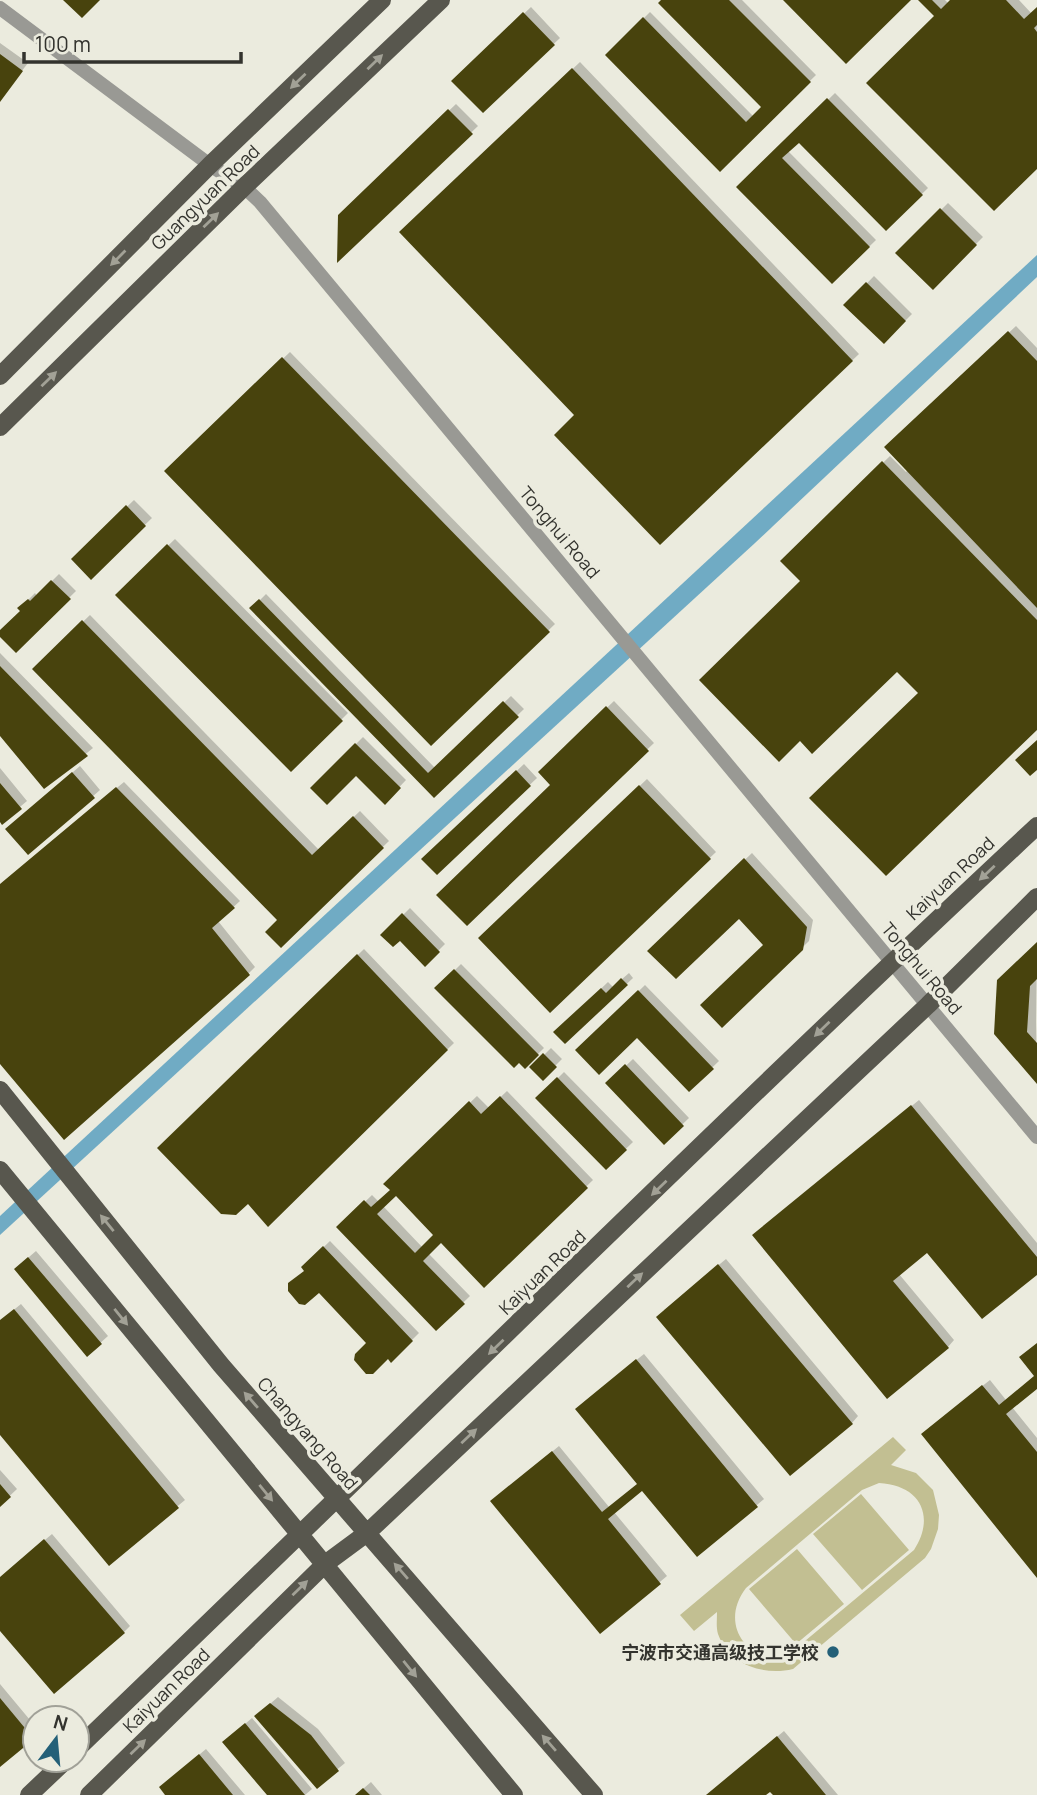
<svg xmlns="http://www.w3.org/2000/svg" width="1037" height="1795" font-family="Manrope,'Noto Sans SC',sans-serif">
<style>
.green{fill:#c2bf92;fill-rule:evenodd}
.water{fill:#70abc4}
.shadow{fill:#0003;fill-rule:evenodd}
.building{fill:#48430d;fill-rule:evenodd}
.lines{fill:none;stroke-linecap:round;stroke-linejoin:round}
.minor{stroke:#999994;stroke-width:14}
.major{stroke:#58574e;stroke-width:18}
.oneway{fill:#a2a196}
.poi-dot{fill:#246078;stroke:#ebebde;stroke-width:2.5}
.labels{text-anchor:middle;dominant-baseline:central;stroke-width:7;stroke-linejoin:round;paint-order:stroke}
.street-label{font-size:18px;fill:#33332e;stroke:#ebebde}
.poi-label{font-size:18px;font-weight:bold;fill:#33332e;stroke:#ebebde;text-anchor:end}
</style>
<rect width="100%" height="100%" fill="#ebebde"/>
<!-- green -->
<path class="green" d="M893,1437l13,13 -15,15 25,8 17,17 6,25 -1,14 -7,20 -6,9 -132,111c-29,7 -64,-4 -75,-35 -2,-7 -1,-14 -1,-22l-23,19 -14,-16zM879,1483c41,2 57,33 35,67l-121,101c-40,19 -77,-24 -47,-63l116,-98z
M861,1494l48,56 -47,40 -49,-56z
M797,1549l47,55 -48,40 -47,-55z"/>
<!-- water -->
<path class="water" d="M1037,255v22l-282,266 -755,692v-19z"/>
<!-- shadow -->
<path class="shadow" d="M664,0h78l74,75 -96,94 -113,-114 43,-43 103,104 10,-9z
M921,0h24l4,4 4,-4h66l13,14 5,-5v157l-101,-150z
M531,7l29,31 -77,73 -29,-30z
M0,43l28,20 -28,36z
M580,62l279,292 -199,189 -84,-128 -175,-183z
M835,93l93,95 -42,41 -87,-89 -11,11 88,89 -43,42 -88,-101z
M456,104l22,22 -139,133v-43z
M948,203l35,34 -50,50 -35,-34z
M874,276l38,38 -28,28 -38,-37z
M1016,326l21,22v379l-117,-34 -138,-132 108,-105 16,16 2,-2 -21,-23z
M290,352l265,272 -124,120 -265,-273z
M134,500l18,18 -61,59 -18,-18z
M175,539l173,174 -57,57 -174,-175z
M59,574l17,17 -60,59 -16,-18 22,-22 -2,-2 15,-15 2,3z
M266,594l169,174 76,-72 13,13 -90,87 -182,-188z
M90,615l229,235 41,-39 29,30 -108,104 -2,-25 -245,-251z
M0,653l93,95 -48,39 -45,-53z
M614,701l40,42 -187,181 85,-139 -12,-13z
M363,737l43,43 -21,22 -29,-28 -44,14z
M524,764l13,14 -100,95 -13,-14z
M80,766l20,24 -72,63 -14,-30z
M0,768l27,33 -25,21 -2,-2z
M647,779l69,73 -166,158 -70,-72z
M124,782l116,119 -22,20 37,46 -7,7 -248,88v-177z
M752,853l61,67 -4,21 -87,85 43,-81 -26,-29 -89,35z
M410,908l35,36 -20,20 -25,-26 -17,-3z
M1037,944l-1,78 1,60 -41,-49z
M364,949l90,94 -186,181 -20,-23 -89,-53z
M461,964l83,84 -19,19 -88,-79z
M629,973l4,5 -68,64 -9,-10 52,-50 5,5z
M645,985l74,76 -30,29 -52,-55 -59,15z
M551,1048l11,11 -19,19 -11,-11z
M633,1059l56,59 -25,24 -56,-59z
M564,1072l69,70 -27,26 -68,-70z
M507,1091l86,89 -109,105 -43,-44 -13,12 42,43 -34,33 -97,-102 33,-32 7,7 13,-12 -6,-6 91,-88 12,12zM396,1194l40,41 -13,13 -40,-42z
M919,1100l118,143v30l-109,-23 -29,24 55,66 -6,7 -187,-118z
M330,1241l89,92 -28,28 -23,-18 -65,-76z
M36,1251l72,85 -20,18 -66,-91z
M726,1259l132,157 -6,7 -188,-113z
M21,1304l164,196 -76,63 -109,-130v-112z
M1037,1343v44l-25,20 25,31v137l-108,-147 61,-48 16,20 30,-24z
M644,1354l120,145 -66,56 -56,-67 -28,24 53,64 -67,56 -101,-137 60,-49 50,61 30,-24 -55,-81z
M0,1470l17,19 -17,16z
M52,1534l78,92 -6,6 -124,-4v-50z
M0,1684l35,42v9l-35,30z
M278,1697l40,32 27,34 -28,23 -54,-76z
M252,1718l60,71 -7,6h-36l-38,-59z
M784,1731l54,64h-63l-5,-6 -7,6h-55z
M206,1749l39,46h-78l1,-14z
M371,1782l11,13h-26z"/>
<!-- building -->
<path class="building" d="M63,0h37l-18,18z
M661,0h68l82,82 -91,90 -115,-117 38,-38 103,105 15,-15 -103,-104z
M783,0h128l-65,64z
M918,0h14l9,9 9,-9h56l18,19 13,-12v18l-3,3 3,4v137l-43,42 -128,-128 68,-67z
M523,12l32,33 -72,68 -32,-32z
M0,54l23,17 -23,31z
M572,68l281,293 -193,184 -106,-110 20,-20 -175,-183z
M827,98l96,97 -37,36 -87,-88 -17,15 88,89 -38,37 -96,-97z
M448,109l25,25 -136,129 1,-48z
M940,208l37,37 -44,45 -38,-37z
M866,282l40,39 -22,23 -41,-39z
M1008,331l29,30v247l-153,-161z
M282,357l268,275 -119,114 -267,-275z
M882,461l155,159v110l-151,146 -77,-78 109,-105 -21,-21 -85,82 -12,-13 -21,21 -80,-82 101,-99 -20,-20z
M126,505l20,21 -55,54 -20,-21z
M167,544l176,177 -52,51 -176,-177z
M51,580l20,19 -55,54 -16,-16v-7l20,-19 -3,-3 11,-9 2,2z
M259,599l169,174 75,-72 16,16 -85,81 -185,-190z
M82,620l230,235 41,-39 31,32 -103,100 -16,-16 12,-12 -245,-251z
M0,666l88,90 -44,33 -44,-53z
M606,706l43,45 -182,175 -31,-31 114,-110 -12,-13z
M1037,740v30l-7,6 -15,-16z
M355,743l46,45 -16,17 -29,-29 -29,29 -17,-17z
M516,770l15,16 -94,89 -16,-16z
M72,772l23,26 -67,57 -23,-26z
M0,783l22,26 -20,16 -2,-3z
M639,785l72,74 -161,154 -72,-75z
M116,787l119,121 -23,20 38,47 -186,165 -64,-76v-180z
M744,858l63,69 -4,23 -81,78 -22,-23 63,-60 -24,-26 -63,60 -29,-28z
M402,913l38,39 -15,15 -25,-26 -7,6 -13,-12z
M1037,942v37l-7,7 -3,46 10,11v41l-43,-50 3,-54z
M357,954l91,96 -180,177 -20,-23 -12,11 -15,-1 -64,-66z
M454,969l85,86 -14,14 -6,-6 -5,5 -80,-80z
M621,978l7,7 -63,59 -12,-12 48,-44 5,5z
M638,990l76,79 -25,23 -52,-54 -38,37 -24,-25z
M543,1053l14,14 -14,14 -14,-14z
M625,1064l59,62 -20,19 -59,-62z
M557,1077l70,73 -21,20 -71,-72z
M500,1096l88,92 -104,100 -43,-45 -18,18 42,43 -29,27 -100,-104 28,-27 7,7 19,-17 -7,-6 86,-83 12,13zM396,1196l37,39 -18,18 -38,-39z
M911,1105l126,152v18l-55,44 -55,-66 -34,28 56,67 -62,51 -135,-164z
M323,1246l90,95 -22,22 -3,-4 -15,15h-7l-12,-14 1,-6 11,-11 -47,-50 -14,12 -6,-1 -11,-13v-8l16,-12 -3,-4z
M28,1257l74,87 -15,13 -73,-88z
M718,1264l135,160 -63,52 -134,-159z
M14,1309l165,199 -70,58 -109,-131v-115z
M1037,1343v46l-31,25 31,38v126l-116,-144 61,-49 17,20 35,-29 -15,-19z
M636,1359l122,148 -61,50 -55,-66 -34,28 53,65 -61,50 -110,-133 62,-50 50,61 35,-28 -62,-75z
M0,1484l11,13 -11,10z
M44,1539l81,94 -71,61 -54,-63v-54z
M0,1698l34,41 -34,28z
M270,1703l41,32 28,36 -22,18 -63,-73z
M245,1723l60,72h-38l-45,-53z
M777,1736l49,59h-53l-3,-3 -4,3h-60z
M199,1754l34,41h-68l-6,-8z
M363,1788l7,7h-15z"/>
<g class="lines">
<!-- minor -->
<path class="minor" d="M0,8l210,157 34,22 16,15 777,935"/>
<!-- major -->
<path class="major" d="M0,376l210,-211 172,-165
M0,427l244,-240 197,-187
M0,1090l221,275 373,430
M0,1170l514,625
M77,1749c321,-307 635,-620 960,-923
M29,1795l37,-35
M89,1795l236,-231 42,-31 561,-528 109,-108"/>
</g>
<!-- one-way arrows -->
<defs><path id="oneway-solid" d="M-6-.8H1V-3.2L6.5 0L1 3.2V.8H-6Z" transform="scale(1.75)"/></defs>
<g class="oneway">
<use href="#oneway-solid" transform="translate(375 62) rotate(-44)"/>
<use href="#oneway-solid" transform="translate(298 81) rotate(136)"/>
<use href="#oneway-solid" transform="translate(211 220) rotate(-44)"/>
<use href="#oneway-solid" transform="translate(118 258) rotate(135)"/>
<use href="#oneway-solid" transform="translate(49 379) rotate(-44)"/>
<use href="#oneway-solid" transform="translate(987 873) rotate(137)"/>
<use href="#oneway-solid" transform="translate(822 1029) rotate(136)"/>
<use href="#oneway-solid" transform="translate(659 1188) rotate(136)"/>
<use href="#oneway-solid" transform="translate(107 1223) rotate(-129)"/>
<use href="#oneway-solid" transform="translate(635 1280) rotate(-43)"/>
<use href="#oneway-solid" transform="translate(121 1317) rotate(51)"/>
<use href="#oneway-solid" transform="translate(496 1347) rotate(136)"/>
<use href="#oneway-solid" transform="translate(251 1400) rotate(-131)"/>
<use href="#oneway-solid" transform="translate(469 1436) rotate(-43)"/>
<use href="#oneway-solid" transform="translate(266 1493) rotate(51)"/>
<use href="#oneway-solid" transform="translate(401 1571) rotate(-131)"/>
<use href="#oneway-solid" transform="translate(300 1588) rotate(-44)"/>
<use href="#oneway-solid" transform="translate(410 1669) rotate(51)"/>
<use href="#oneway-solid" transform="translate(549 1743) rotate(-131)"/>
<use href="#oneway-solid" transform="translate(138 1747) rotate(-44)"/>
</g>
<!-- markers -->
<circle class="poi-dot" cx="833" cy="1652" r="7"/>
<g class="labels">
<!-- street labels -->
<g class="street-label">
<text transform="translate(205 197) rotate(-44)">Guangyuan Road</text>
<text transform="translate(560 532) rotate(50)">Tonghui Road</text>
<text transform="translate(950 878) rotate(-43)">Kaiyuan Road</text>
<text transform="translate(922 968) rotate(50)">Tonghui Road</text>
<text transform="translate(542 1272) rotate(-44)">Kaiyuan Road</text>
<text transform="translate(308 1433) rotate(49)">Changyang Road</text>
<text transform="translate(166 1690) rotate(-44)">Kaiyuan Road</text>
</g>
<!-- poi labels -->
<g class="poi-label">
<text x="819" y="1652">宁波市交通高级技工学校</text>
</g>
</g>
<!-- north arrow -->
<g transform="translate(56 1739) rotate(16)"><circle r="33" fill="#ebebde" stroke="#a1a198" stroke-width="2"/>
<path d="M0-5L12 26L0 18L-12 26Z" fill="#246078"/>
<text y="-10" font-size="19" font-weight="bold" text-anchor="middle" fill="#33332e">N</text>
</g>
<!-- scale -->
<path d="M24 52v10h217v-10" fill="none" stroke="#33332e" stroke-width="3.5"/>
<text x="35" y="52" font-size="21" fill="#33332e" stroke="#ebebde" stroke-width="5" paint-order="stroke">100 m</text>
</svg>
